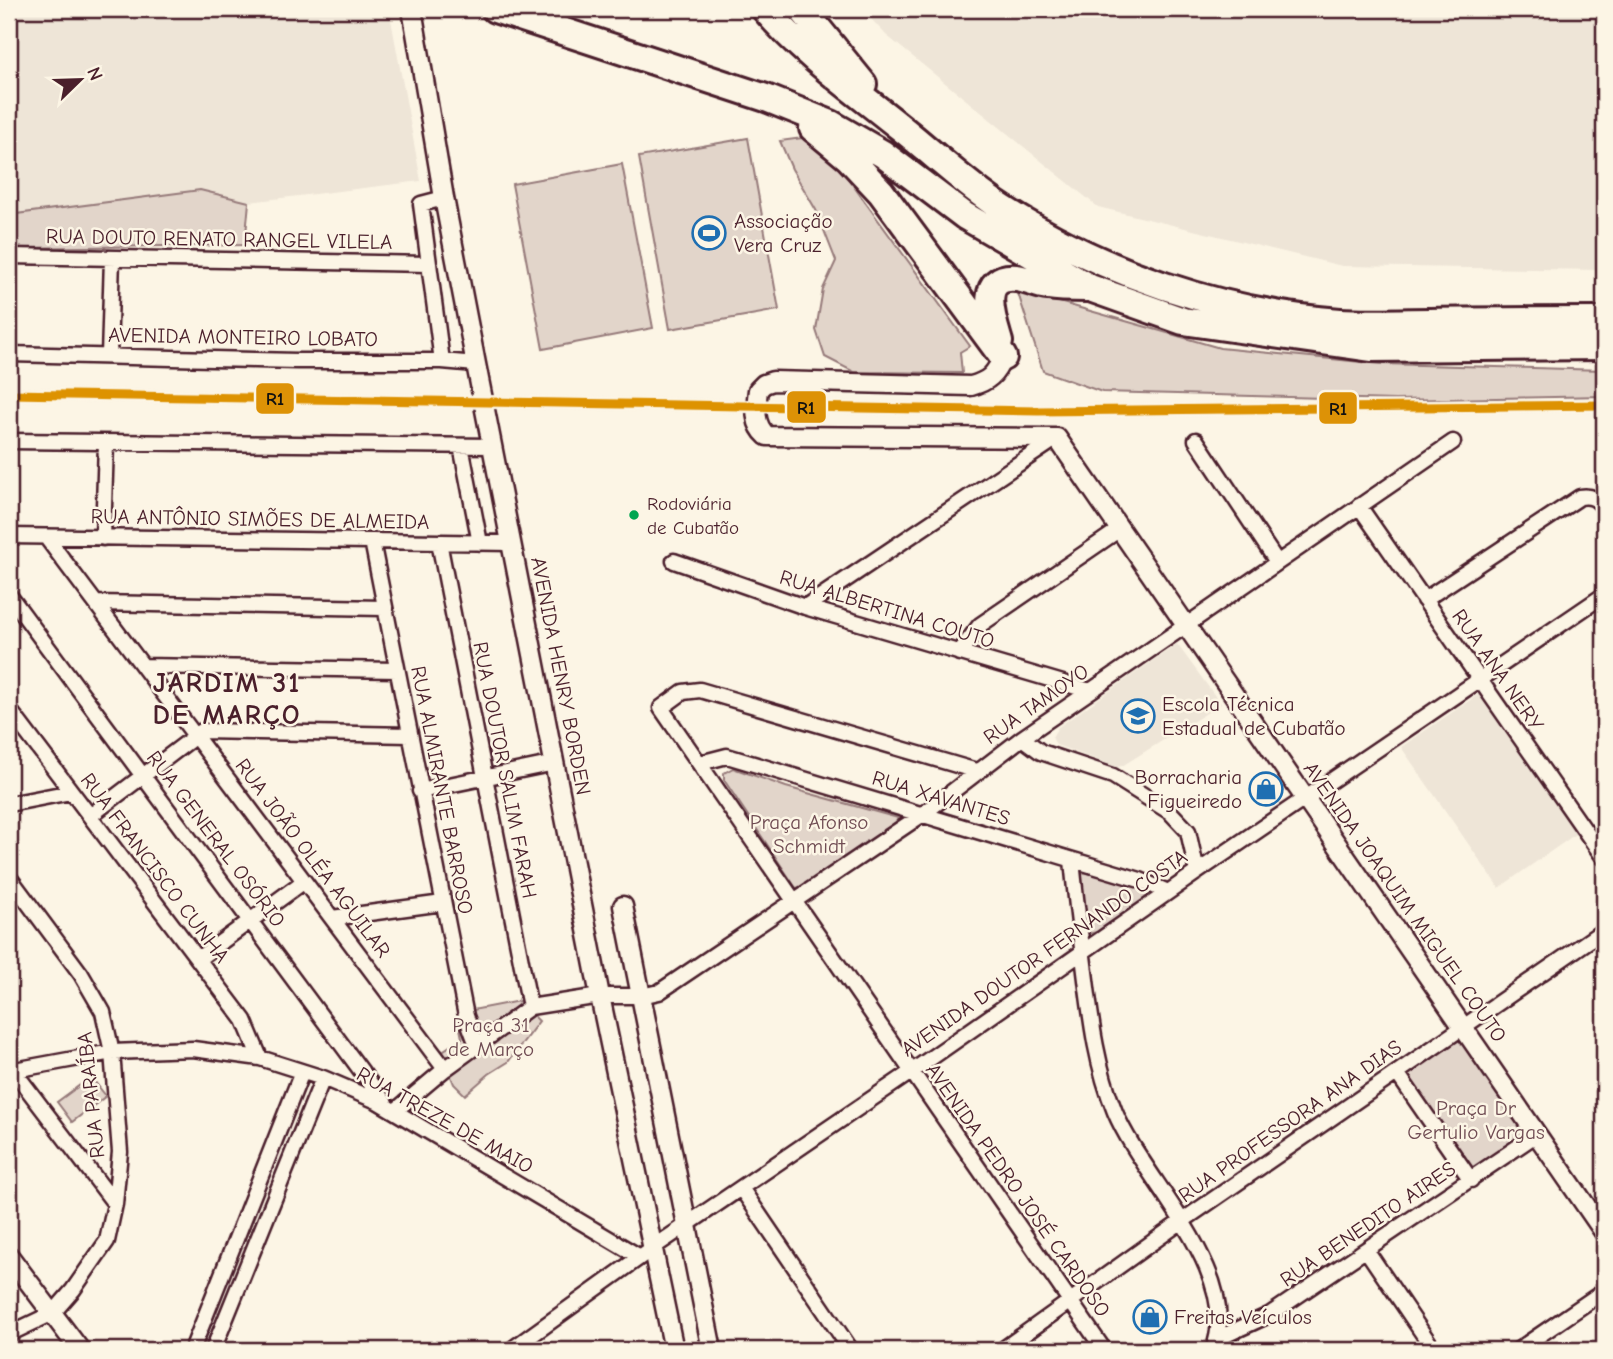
<svg xmlns="http://www.w3.org/2000/svg" width="1613" height="1359" font-family="'Comic Neue',sans-serif">
<style>
.built{fill:#eee5d7}
.green{fill:#e2d5ca;stroke:#967a7a;stroke-width:2}
.lines{fill:none;stroke-linecap:round;stroke-linejoin:round}
.minor-casing{stroke:#4a1f2b;stroke-width:19}
.tertiary-casing{stroke:#4a1f2b;stroke-width:23}
.motorway-casing{stroke:#4a1f2b;stroke-width:32}
.minor{stroke:#fcf5e5;stroke-width:14}
.tertiary{stroke:#fcf5e5;stroke-width:18}
.motorway{stroke:#fcf5e5;stroke-width:26}
.rail-1-casing{stroke:#fcf5e5;stroke-width:14}
.rail-1{stroke:#dd9206;stroke-width:9}
.bus-dot{fill:#00a651;stroke:#fcf5e5;stroke-width:2.5}
.labels{text-anchor:middle;dominant-baseline:central;stroke-width:5;stroke-linejoin:round;paint-order:stroke}
.bus-label{font-size:19px;fill:#4a1f2b;stroke:#fcf5e5;text-anchor:start}
.poi-label{font-size:21px;fill:#4a1f2b;stroke:#fcf5e5;text-anchor:start}
.street-label{font-size:21px;fill:#4a1f2b;stroke:#fcf5e5}
.park-label{font-size:21px;fill:#704c53;stroke:#fcf5e5}
.district-label{font-size:28px;font-weight:bold;letter-spacing:2px;fill:#4a1f2b;stroke:#fcf5e5}
.line-badge{stroke:#fcf5e5;stroke-width:2.5}
.pale-badge-label{font-size:19px;text-anchor:middle;font-weight:bold;fill:#111}
</style>
<rect width="100%" height="100%" fill="#fcf5e5"/>
<filter id="ink" filterUnits="userSpaceOnUse"><feTurbulence type="fractalNoise" baseFrequency=".0143" numOctaves="2"/><feDisplacementMap in="SourceGraphic" scale="14" xChannelSelector="R" yChannelSelector="G"/><feConvolveMatrix kernelMatrix="1 2 1 2 8 2 1 2 1" color-interpolation-filters="sRGB"/></filter>
<g filter="url(#ink)">
<!-- built -->
<path class="built" d="M9,9h380l32,172 -172,21 -49,-12 -191,25z
M862,9h742v261l-262,-4 -244,-59 -212,-172z
M1177,644l44,60 -99,62 -5,1 -61,-22 -4,-8 6,-10z
M1479,694l98,139 -78,55 -98,-141z"/>
<!-- green -->
<path class="green" d="M817,136l153,210 -10,6 2,21 -108,-1 -29,-15 -9,-27 7,-41 13,-28 -20,-51 -24,-41 -12,-28z
M748,138l31,172 -109,19 -31,-172z
M622,164l31,164 -110,21 -31,-165z
M200,190l49,12 -4,43 -236,3v-33z
M1017,290l203,58 162,16 222,6v26l-209,4 -293,-8 -59,-21z
M733,768l53,19 112,31 -2,4 -32,25 -63,40 -5,1 -72,-108v-7z
M1085,872l60,17 4,5 -2,4 -50,34 -9,2 -8,-58z
M519,1001l20,20 -31,41 -19,12 -24,21 -11,-11 -13,-32 21,-14 -5,-25z
M1460,1039l67,94 -56,39 -67,-96z
M91,1077l15,19 -34,26 -15,-20z"/>
<g class="lines">
<defs>
<path id="minor" d="M9,256l420,8
M9,354l288,7h145l34,3
M109,356l3,-98
M442,361l-21,-157 23,-6
M1196,440l81,122
M9,441l484,5
M461,446l19,97
M1359,506l245,352
M9,536l503,7
M46,537l399,532
M103,538l3,-95
M372,541l94,475 11,29
M439,542l91,465
M674,561l131,46 285,84
M9,595l376,508
M1424,600l156,-103c12,-2 17,2 24,11
M96,603l288,5
M805,607l252,-169
M959,653l21,-28 140,-96
M143,666l254,4
M9,709l235,311 16,38
M1022,738l19,14 72,24 57,36 18,19 9,41
M700,763l27,-7 413,124 28,12
M977,771l-277,-81 -17,2 -22,16 443,642
M420,791l135,-28
M9,804l62,-12
M90,816l112,-85 208,4
M1072,860c3,32 7,64 11,96 7,54 11,104 32,156 28,68 129,162 98,238
M9,877l72,97 22,38 9,40 8,100 -5,52 -8,37 -34,49 -20,23 -44,21
M332,918l111,-15
M198,959l105,-77
M10,1066l105,138
M9,1071l103,-19 81,-3 67,9 63,20 54,23 263,156
M1397,1073l74,107
M395,1111l50,-42 85,-62 70,-11h41l18,-4 264,-178 99,-76 431,-296
M741,1188l110,162
M1367,1251l67,99
M1217,1339l52,-24 268,-181
M192,1350l110,-278
M213,1350l110,-272
M511,1350l143,-103 257,-175 286,-200 407,-277
M1002,1350l180,-129 422,-291
M1518,1350l86,-59"/>
<path id="tertiary" d="M412,9l32,189 32,166 124,632 74,354
M1003,357c-8,18 -14,24 -32,29l-198,-5 -9,3 -6,6c-2,17 -5,34 9,46l290,2 547,794
M623,906l89,444
M9,1256l71,94"/>
<path id="motorway" d="M495,9l271,89 65,26 52,30 82,62 125,72 93,33 188,27 233,-2
M765,9c39,46 88,80 135,118 34,27 66,58 103,82 100,64 219,104 337,113 30,2 60,0 90,0 58,-1 116,-1 174,-1
M802,9l61,75
M813,128l36,30 32,34 122,165
M999,342c-6,-21 -23,-67 17,-64 11,1 21,7 32,8 12,2 26,2 38,2"/>
</defs>
<!-- minor casing -->
<use href="#minor" class="minor-casing"/>
<!-- tertiary casing -->
<use href="#tertiary" class="tertiary-casing"/>
<!-- motorway casing -->
<use href="#motorway" class="motorway-casing"/>
<!-- minor -->
<use href="#minor" class="minor"/>
<!-- tertiary -->
<use href="#tertiary" class="tertiary"/>
<!-- motorway -->
<use href="#motorway" class="motorway"/>
<defs>
<path id="rail-1" d="M9,394l1029,17 566,-6"/>
</defs>
<!-- rail-1 casing -->
<use href="#rail-1" class="rail-1-casing"/>
<!-- rail-1 -->
<use href="#rail-1" class="rail-1"/>
</g>
</g>
<!-- icons -->
<defs>
<symbol id="stadium-ring" viewBox="-11 -11 22 22"><circle r="9.5" fill="#fcf5e5" stroke="#1f6fb2" stroke-width="1.5"/><path d="M0-5a6.5 5 0 1 0 0 10a6.5 5 0 1 0 0-10ZM-3.5-1.8h7v3.6h-7Z" fill="#1f6fb2"/></symbol>
<symbol id="university-ring" viewBox="-11 -11 22 22"><circle r="9.5" fill="#fcf5e5" stroke="#1f6fb2" stroke-width="1.5"/><path d="M0-5L7-2L0 1L-7-2ZM-4 1L0 2.5L4 1V4Q0 6-4 4Z" fill="#1f6fb2"/></symbol>
<symbol id="shop-ring" viewBox="-11 -11 22 22"><circle r="9.5" fill="#fcf5e5" stroke="#1f6fb2" stroke-width="1.5"/><path d="M-5-2.5h2.3a2.7 3.5 0 0 1 5.4 0H5L5.5 6h-11ZM-1.5-2.5h3a1.5 2.3 0 0 0-3 0Z" fill="#1f6fb2"/></symbol>
</defs>
<g fill-rule="evenodd">
<use href="#stadium-ring" x="690" y="214" width="38" height="38"/>
<use href="#university-ring" x="1119" y="697" width="38" height="38"/>
<use href="#shop-ring" x="1247" y="770" width="38" height="38"/>
<use href="#shop-ring" x="1131" y="1298" width="38" height="38"/>
</g>
<!-- markers -->
<circle class="bus-dot" cx="634" cy="515" r="6"/>
<g class="labels">
<!-- bus labels -->
<g class="bus-label">
<text x="647" y="504">Rodoviária<tspan x="647" dy="24">de Cubatão</tspan></text>
</g>
<!-- poi labels -->
<g class="poi-label">
<text x="734" y="221">Associação<tspan x="734" dy="24">Vera Cruz</tspan></text>
<text x="1162" y="704">Escola Técnica<tspan x="1162" dy="24">Estadual de Cubatão</tspan></text>
<text x="1242" y="777" text-anchor="end">Borracharia<tspan x="1242" dy="24">Figueiredo</tspan></text>
<text x="1174" y="1317">Freitas Veículos</text>
</g>
<!-- street labels -->
<g class="street-label">
<text transform="translate(219 239) rotate(1)">RUA DOUTO RENATO RANGEL VILELA</text>
<text transform="translate(243 337) rotate(1)">AVENIDA MONTEIRO LOBATO</text>
<text transform="translate(260 519) rotate(1)">RUA ANTÔNIO SIMÕES DE ALMEIDA</text>
<text transform="translate(887 609) rotate(17)">RUA ALBERTINA COUTO</text>
<text transform="translate(1498 670) rotate(55)">RUA ANA NERY</text>
<text transform="translate(561 676) rotate(79)">AVENIDA HENRY BORDEN</text>
<text transform="translate(1036 704) rotate(-35)">RUA TAMOYO</text>
<text transform="translate(505 770) rotate(79)">RUA DOUTOR SALIM FARAH</text>
<text transform="translate(442 790) rotate(79)">RUA ALMIRANTE BARROSO</text>
<text transform="translate(941 798) rotate(17)">RUA XAVANTES</text>
<text transform="translate(216 839) rotate(53)">RUA GENERAL OSÓRIO</text>
<text transform="translate(313 858) rotate(53)">RUA JOÃO OLÉA AGUILAR</text>
<text transform="translate(155 868) rotate(53)">RUA FRANCISCO CUNHA</text>
<text transform="translate(1405 902) rotate(55)">AVENIDA JOAQUIM MIGUEL COUTO</text>
<text transform="translate(1044 953) rotate(-35)">AVENIDA DOUTOR FERNANDO COSTA</text>
<text transform="translate(91 1095) rotate(-96)">RUA PARAÍBA</text>
<text transform="translate(445 1120) rotate(29)">RUA TREZE DE MAIO</text>
<text transform="translate(1290 1121) rotate(-35)">RUA PROFESSORA ANA DIAS</text>
<text transform="translate(1018 1190) rotate(55)">AVENIDA PEDRO JOSÉ CARDOSO</text>
<text transform="translate(1368 1224) rotate(-34)">RUA BENEDITO AIRES</text>
</g>
<!-- park labels -->
<g class="park-label">
<text x="809" y="822">Praça Afonso<tspan x="809" dy="24">Schmidt</tspan></text>
<text x="491" y="1025">Praça 31<tspan x="491" dy="24">de Março</tspan></text>
<text x="1476" y="1108">Praça Dr<tspan x="1476" dy="24">Gertulio Vargas</tspan></text>
</g>
<!-- district labels -->
<g class="district-label">
<text x="227" y="683">JARDIM 31<tspan x="227" dy="32">DE MARÇO</tspan></text>
</g>
</g>
<g class="line-badge">
<rect x="255" y="382" width="40" height="33" rx="7" fill="#dd9206"/>
<rect x="786" y="390" width="41" height="34" rx="7" fill="#dd9206"/>
<rect x="1318" y="391" width="40" height="34" rx="7" fill="#dd9206"/>
</g>
<g class="pale-badge-label">
<text x="275" y="405">R1</text>
<text x="806" y="414">R1</text>
<text x="1338" y="415">R1</text>
</g>
<!-- margin -->
<rect width="1613" height="1359" fill="none" stroke="#fcf5e5" stroke-width="35"/>
<rect x="18" y="18" width="1578" height="1324" fill="none" stroke="#4a1f2b" stroke-width="2.5" filter="url(#ink)"/>
<!-- north arrow -->
<g transform="translate(80 80) rotate(67)" stroke="#fcf5e5" stroke-width="5" paint-order="stroke">
<path d="M0-5L12 26L0 18L-12 26Z" fill="#4a1f2b"/>
<text y="-10" font-size="19" font-weight="bold" text-anchor="middle" fill="#4a1f2b">N</text>
</g>
</svg>
